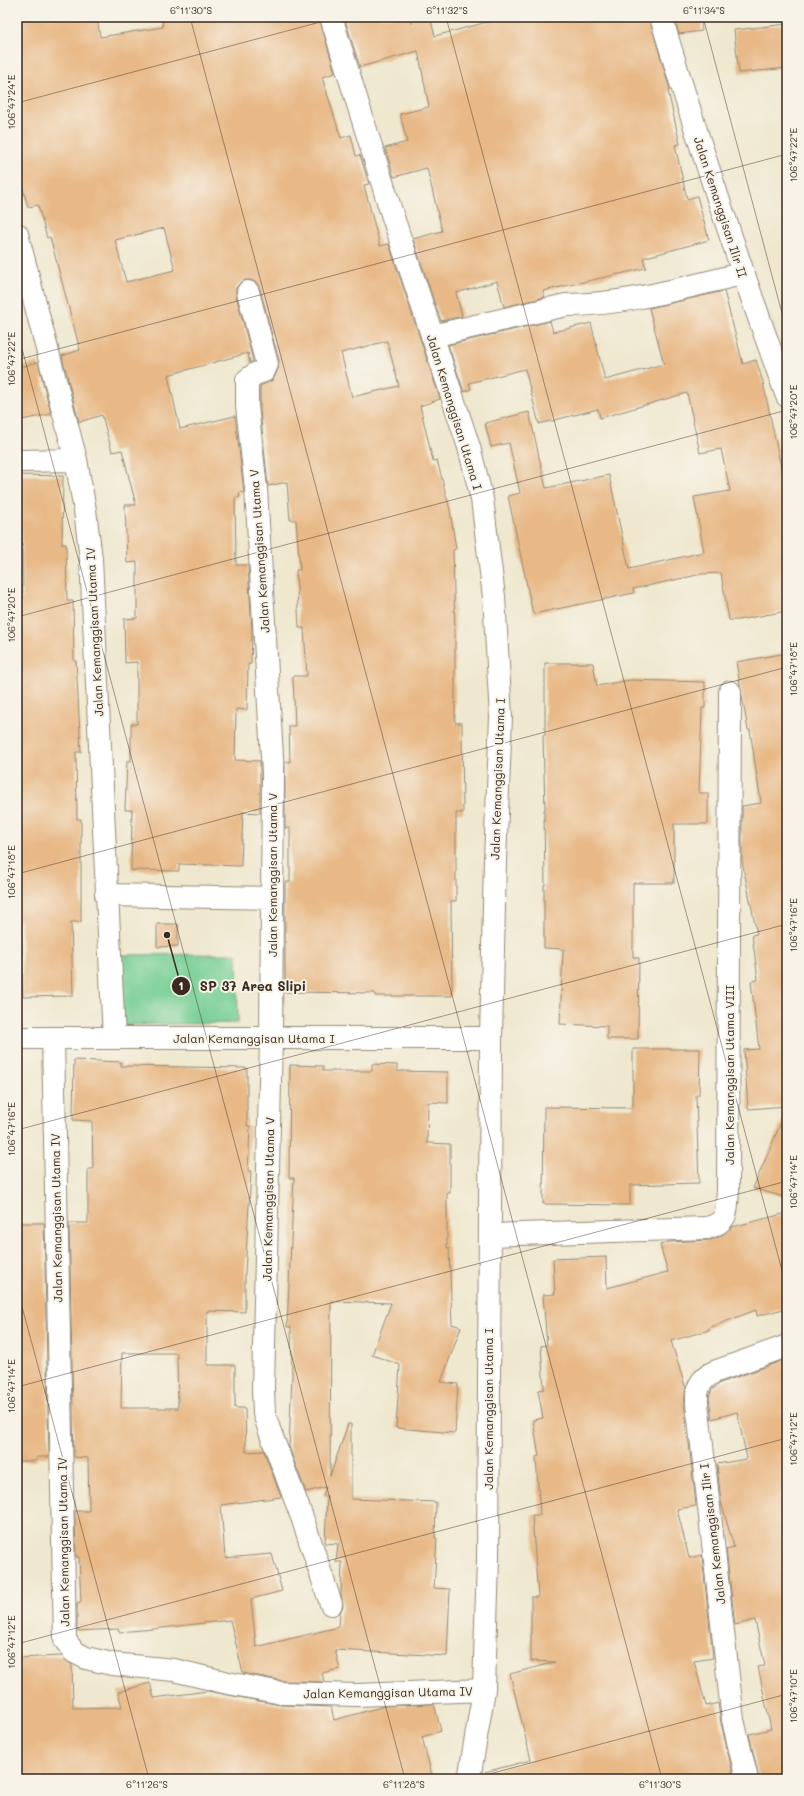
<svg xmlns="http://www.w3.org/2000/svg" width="804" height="1796" font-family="Mali,sans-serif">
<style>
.green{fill:#77cf94;stroke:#597c59}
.building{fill:#e8b987;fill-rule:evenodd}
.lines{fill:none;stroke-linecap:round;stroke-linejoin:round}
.minor-casing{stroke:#958976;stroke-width:24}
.minor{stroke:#fff;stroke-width:22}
.ticks{fill:none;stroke:#3b2a1e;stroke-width:1;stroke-opacity:0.45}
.labels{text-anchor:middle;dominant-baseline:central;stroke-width:4;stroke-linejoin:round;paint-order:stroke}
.street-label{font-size:12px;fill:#3b2a1e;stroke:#f7f3e8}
.leader{fill:none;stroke:#3b2a1e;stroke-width:1.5}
.callout-dot{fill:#3b2a1e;stroke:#f7f3e8;stroke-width:1.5}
.mark-label{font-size:12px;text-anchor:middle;font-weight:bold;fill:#fff}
.callout-label{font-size:13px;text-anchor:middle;font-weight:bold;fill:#3b2a1e;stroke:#f7f3e8;stroke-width:4;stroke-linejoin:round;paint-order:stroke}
.neatline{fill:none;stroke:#3b2a1e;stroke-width:1.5}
.ticks-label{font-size:10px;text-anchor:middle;fill:#3b2a1e}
</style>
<rect width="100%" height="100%" fill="#f7f3e8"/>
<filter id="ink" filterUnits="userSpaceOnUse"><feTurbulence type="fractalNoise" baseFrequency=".025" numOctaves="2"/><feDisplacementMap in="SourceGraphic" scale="8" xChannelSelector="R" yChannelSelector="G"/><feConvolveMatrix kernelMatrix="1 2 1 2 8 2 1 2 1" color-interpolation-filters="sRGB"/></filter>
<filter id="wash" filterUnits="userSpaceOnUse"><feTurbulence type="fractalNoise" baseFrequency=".012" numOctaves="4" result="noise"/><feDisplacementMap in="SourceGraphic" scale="16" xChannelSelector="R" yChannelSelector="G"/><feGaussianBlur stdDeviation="0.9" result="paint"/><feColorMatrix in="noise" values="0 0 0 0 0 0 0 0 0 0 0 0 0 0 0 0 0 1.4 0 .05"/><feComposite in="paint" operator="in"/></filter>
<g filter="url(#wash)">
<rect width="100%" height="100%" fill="#efe8cf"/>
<!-- green -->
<path class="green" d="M237,954l1,69 -125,2v-70z"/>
<g id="blocks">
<!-- building -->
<path class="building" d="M17,17h80l3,20 63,-10 -1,-10h157l16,56 -13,4 19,61 10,-3 5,21 4,-1 9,29 -5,1 16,61 9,-2 51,155 -20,7 13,55 4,-1 13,50 6,39 -3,1 2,85v88h7l1,90h-7v88h-5l1,95h-77v-3l-90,-1v-110h5v-54h-5v-66h5l-1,-36h6l-2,-50h14l-3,-48h-5l-3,-58h4l-4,-50h-6l-3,-38 -19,4 -8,-76v-24l13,-6 5,-11 1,-8 -19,-72 -3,-6 -6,-3h-6l-5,3 -4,5v7l17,66 -3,2 -2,-10 -80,22 12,54 55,-13 9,76 -5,1 1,4 -5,1 1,67h12l4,67 -1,32h-3l-1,46 -11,-1 -1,51 25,1v52l-17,-1 -2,54 -62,-2v7l-48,-1 1,-60h-7l2,-49h4v-37h6v-62l-12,1 -1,-44 13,-1v-56l-10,1 -2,-58h11l-14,-55 -10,2 -10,-37 -23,7 -17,-66 18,-6 -30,-113 -3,1 -9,-33 -10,2 -9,-33h-2zM164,228l11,42 -49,12 -11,-42zM387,341l12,45 -47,11 -11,-44z
M344,17h66l2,7v-7h18l5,19 71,-19h143l21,73 -2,1 12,53 -5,1 12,54 10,-3 12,44 -66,18 3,10 -103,23 2,6 -41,10 -7,-26 -41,12 6,23 -21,5 -28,-82 29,-8 -15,-63 -33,9 -9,-29 22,-6 -7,-28 29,-7 -11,-56 -58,16z
M674,17h27l1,14 -23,3z
M787,24v44l-48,5 -5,-43z
M724,291l19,73 13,-4 7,22 21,99 3,-1v131l-49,9h-9l-8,-47 -19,1 -69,15 1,4 -101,21 -25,-118 12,-3 -11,-50 -18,4 -6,-24 44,-11 17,76 63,-13 20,94 75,-17 -10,-55 36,-6 -9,-42 -21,4 -13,-60 -87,25 -2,-9 -59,15 -14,-55 -56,14 2,6 -7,3 -16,-47 102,-24 3,11 38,-9 14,57 59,-16 -15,-56z
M38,362l13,52 -34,7v-53z
M17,475l46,1 -1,68h4l1,57h6l1,60h2l5,91h-5l1,67h4v103h-10l2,74 -50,1 -2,-76h-4v-322h6l-1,-68h-5z
M787,653v453l-39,3 -4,-59 15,-1 -8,-68 7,-1 -6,-45 5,-1 -15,-73v-55l19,-3 -11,-73h-2l-12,-68z
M545,663h48l4,23 33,-6 75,2v26h-3l-3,85h9v31h-34v59h-41v74l6,1 -1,81h-31v-13l-47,-2 3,-75 -19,-1v-63h1l-1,-75h1l-2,-75h2z
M157,924h21v22l-21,1z
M633,1049h67l-1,46h-3l3,88 -69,2v20l-87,-1 1,-97 89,1z
M74,1060l47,2v4l126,2v58h3l-2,45h3l-6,102v39l-38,-1v54h28v43h10l1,44 18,-1 17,46 -60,8 4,53 47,-4 10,37 -31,8 5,48 83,-20 1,-14 3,-7 -2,-12 1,-32h-6l2,-18 -13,-1 2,-47h-4l3,-9 -20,5 -17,-45 3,-72 -1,-48h-4l7,-149h-5l1,-113 33,1v5h49v-7l25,1v6l51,1v31l-20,-1 -1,41 23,1v49h-3v55h2l3,76 9,3 -20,55 17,2 -3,49 -59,-5 4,-63 -28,-10 19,-52 -60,-2 -1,175 18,-52h3v75l85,3 -1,36h2l-3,50 16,1 -3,67 -112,-6 5,19 -18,4 2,9 -41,-1 -40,-8 -13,-53 -77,9 -34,3 -1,-3 -41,2v-28l4,-1 -2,-45h-3l-1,-46h14l-1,-53 -14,-1 -5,-234h19v-54h5l-1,-48 -19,-1zM122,1353h55l1,55h-57z
M787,1109v89l-34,-10z
M787,1213v95l-30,8 -1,-6 -47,18v2l-38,11 14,45h1l-2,18 3,22 -2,1 4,16 7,63 -19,3 12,49 13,-3 11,103 -19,3 12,45 12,-3 3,20 13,56h-248l-1,-7 46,-12 -21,-86 45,-12 -24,-1v-64h7l-6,-82h8l-4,-58 3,-1 -6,-36 10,-2 -5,-28 6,-1 -3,-43 6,-1 -4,-50 12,-1 -2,-35 53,-2 1,31 61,-16 -8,-27 9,-3 42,-2 10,-4 11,-9z
M17,1223h27l5,234h-12v4h-20z
M787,1359v420h-28l-10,-45 22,-5 -13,-62 7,-1 -10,-46 -20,5 -9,-76 8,-2 -13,-45 -4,-38 30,-5 -10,-47 -25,7 -3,-22 3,-7 8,-7z
M62,1656l10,9 1,43 49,-1 -4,-15 32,-9 4,15 54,-7 72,14 51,2 3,13 51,-14 49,-2 7,27 -19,6 11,42h-416v-121z"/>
</g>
</g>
<g filter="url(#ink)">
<use href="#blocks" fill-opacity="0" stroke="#958976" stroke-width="1"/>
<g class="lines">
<defs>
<path id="minor" d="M331,17l60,194 78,236 13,52 12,98 7,120 -6,143 -4,178 -3,521 -4,131 -15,89
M661,17c38,128 80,253 126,379
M17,234l59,226 9,50 6,49 23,479
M248,292l19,72 -3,7 -9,3 -8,6v26l9,83 17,284 -2,265 -8,351 1,24 5,16 34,91 28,84
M432,336l134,-31c60,0 119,-18 176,-31
M17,461l59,-1
M106,895l166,3
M17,1038h474
M53,1038l12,602 9,12 12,6 26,6 62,6 54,13 54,10 75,2 127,-5
M490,1235l217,-7c23,-6 19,-18 21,-38l2,-498
M747,1779l-14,-59 -33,-292c-2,-23 -11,-43 14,-56l73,-26"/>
</defs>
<!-- minor casing -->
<use href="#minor" class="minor-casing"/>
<!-- minor -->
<use href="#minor" class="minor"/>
</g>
</g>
<!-- ticks -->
<path class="ticks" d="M190,17l472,1762M446,17l341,1272M703,17l84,315M17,103l322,-86M17,330l388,1449M17,360l770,-206M17,617l770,-207M17,874l770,-207M17,1130l770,-206M17,1288l132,491M17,1387l770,-206M17,1644l770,-206M471,1779l316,-85"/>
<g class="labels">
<!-- street labels -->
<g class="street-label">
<text transform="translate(721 207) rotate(72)">Jalan Kemanggisan Ilir II</text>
<text transform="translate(455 412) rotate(73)">Jalan Kemanggisan Utama I</text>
<text transform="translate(259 551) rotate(-94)">Jalan Kemanggisan Utama V</text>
<text transform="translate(94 632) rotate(-93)">Jalan Kemanggisan Utama IV</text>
<text transform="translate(497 779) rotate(-88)">Jalan Kemanggisan Utama I</text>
<text transform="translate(272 875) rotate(-90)">Jalan Kemanggisan Utama V</text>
<text x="254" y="1038">Jalan Kemanggisan Utama I</text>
<text transform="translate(729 1075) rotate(-90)">Jalan Kemanggisan Utama VIII</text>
<text transform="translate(268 1199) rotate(-89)">Jalan Kemanggisan Utama V</text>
<text transform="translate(56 1218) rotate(-91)">Jalan Kemanggisan Utama IV</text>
<text transform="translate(488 1409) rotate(-90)">Jalan Kemanggisan Utama I</text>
<text transform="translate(712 1534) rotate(-97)">Jalan Kemanggisan Ilir I</text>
<text transform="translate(63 1542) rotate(-91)">Jalan Kemanggisan Utama IV</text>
<text transform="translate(388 1692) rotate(-1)">Jalan Kemanggisan Utama IV</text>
</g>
</g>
<!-- callouts -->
<path class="leader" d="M167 935L181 986"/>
<g class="callout-dot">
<circle cx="167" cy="935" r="4"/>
<circle cx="181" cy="986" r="10"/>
</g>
<g class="mark-label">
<text x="181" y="990">1</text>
</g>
<g class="callout-label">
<text x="253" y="991">SP 37 Area Slipi</text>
</g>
<!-- margin -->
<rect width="804" height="1796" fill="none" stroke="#f7f3e8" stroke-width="44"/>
<rect x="22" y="22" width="760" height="1752" class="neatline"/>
<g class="ticks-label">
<text x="191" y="14">6°11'30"S</text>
<text x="447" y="14">6°11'32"S</text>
<text x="704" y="14">6°11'34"S</text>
<text transform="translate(11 102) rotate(-90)" y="4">106°47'24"E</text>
<text transform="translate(793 155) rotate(-90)" y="4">106°47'22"E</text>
<text transform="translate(11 359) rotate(-90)" y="4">106°47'22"E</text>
<text transform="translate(793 412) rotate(-90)" y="4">106°47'20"E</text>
<text transform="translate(11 615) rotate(-90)" y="4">106°47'20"E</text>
<text transform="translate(793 669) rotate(-90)" y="4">106°47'18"E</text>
<text transform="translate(11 872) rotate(-90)" y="4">106°47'18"E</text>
<text transform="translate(793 925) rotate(-90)" y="4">106°47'16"E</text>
<text transform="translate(11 1129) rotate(-90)" y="4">106°47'16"E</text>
<text transform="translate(793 1182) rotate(-90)" y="4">106°47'14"E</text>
<text transform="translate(11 1386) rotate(-90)" y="4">106°47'14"E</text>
<text transform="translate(793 1439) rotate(-90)" y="4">106°47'12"E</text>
<text transform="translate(11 1642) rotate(-90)" y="4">106°47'12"E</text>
<text transform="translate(793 1696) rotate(-90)" y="4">106°47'10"E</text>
<text x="147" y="1788">6°11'26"S</text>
<text x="404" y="1788">6°11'28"S</text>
<text x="660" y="1788">6°11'30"S</text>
</g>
</svg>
